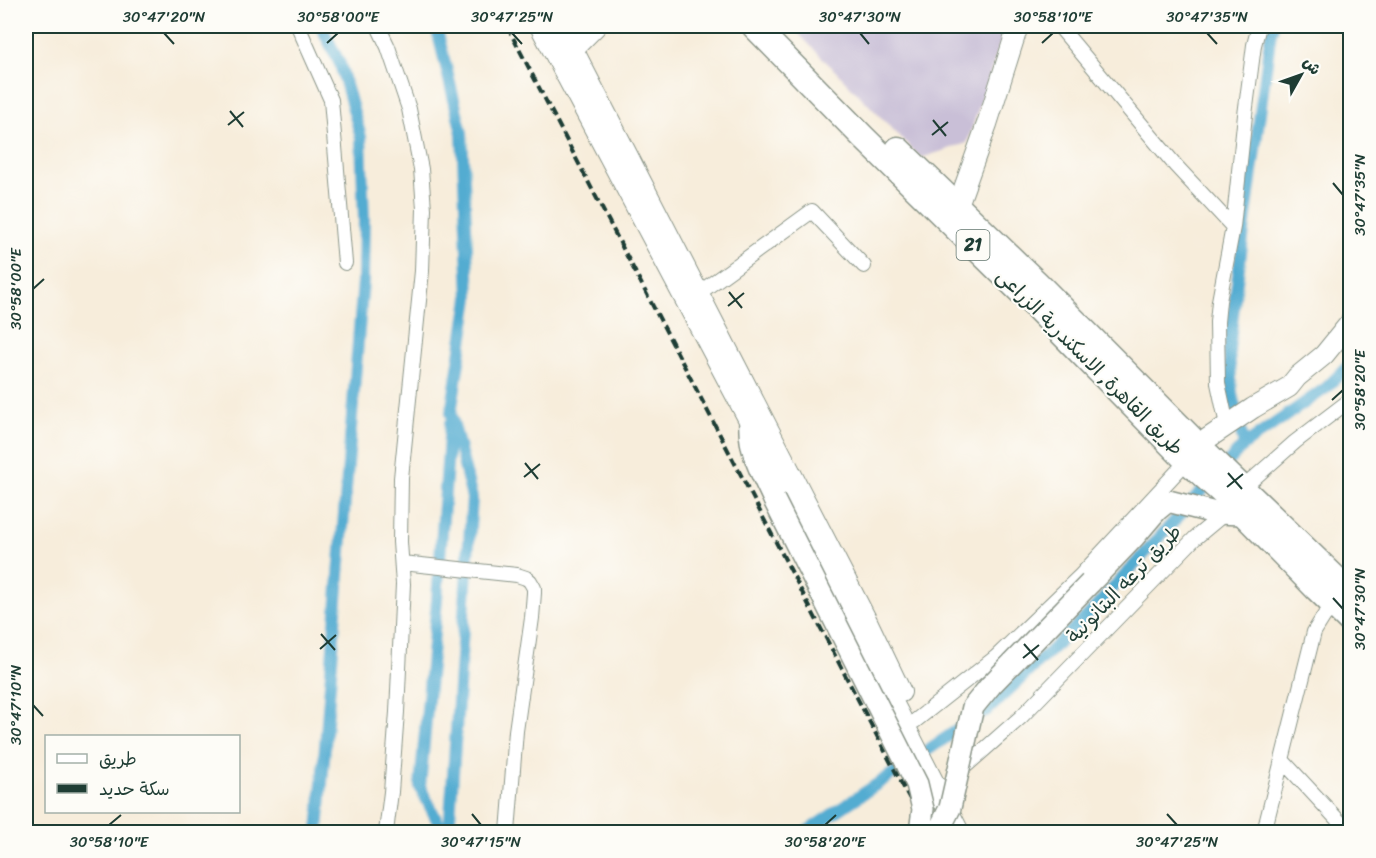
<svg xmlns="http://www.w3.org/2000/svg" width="1376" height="858" font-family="Sriracha,'Playpen Sans Arabic',sans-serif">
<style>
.industrial{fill:#c9bfd7}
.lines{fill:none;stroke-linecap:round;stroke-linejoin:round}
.canal{stroke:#53acd1;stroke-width:12}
.street-casing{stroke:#8b9588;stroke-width:16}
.secondary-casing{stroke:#8b9588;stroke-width:22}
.primary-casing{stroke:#8b9588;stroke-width:24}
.highway-casing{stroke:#8b9588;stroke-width:27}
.street{stroke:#fff;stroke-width:14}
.secondary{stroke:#fff;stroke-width:20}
.primary{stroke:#fff;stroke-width:21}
.highway{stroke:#fff;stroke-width:24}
.rail{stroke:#1f3d34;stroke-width:4;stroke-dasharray:9 4.5;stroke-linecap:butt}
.primary-bridge-casing{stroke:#8b9588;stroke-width:24;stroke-linecap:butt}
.primary-bridge{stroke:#fff;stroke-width:21}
.ticks{fill:none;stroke:#1f3d34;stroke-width:2}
.labels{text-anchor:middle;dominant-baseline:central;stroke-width:4.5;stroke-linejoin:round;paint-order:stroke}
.shield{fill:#fdfcf7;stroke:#62766e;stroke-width:1.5}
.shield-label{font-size:18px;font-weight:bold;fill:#1f3d34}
.street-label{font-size:20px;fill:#1f3d34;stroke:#fdfcf7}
.neatline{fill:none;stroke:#1f3d34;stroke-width:2}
.ticks-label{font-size:15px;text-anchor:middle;fill:#1f3d34}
</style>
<rect width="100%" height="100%" fill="#fdfcf7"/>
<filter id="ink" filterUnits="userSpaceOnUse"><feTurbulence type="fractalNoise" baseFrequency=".0167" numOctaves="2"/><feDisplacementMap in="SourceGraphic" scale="12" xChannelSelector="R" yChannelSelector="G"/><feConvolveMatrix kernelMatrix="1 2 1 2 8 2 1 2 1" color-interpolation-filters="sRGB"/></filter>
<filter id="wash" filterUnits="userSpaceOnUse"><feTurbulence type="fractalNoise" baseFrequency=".008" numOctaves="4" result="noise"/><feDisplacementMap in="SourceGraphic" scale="24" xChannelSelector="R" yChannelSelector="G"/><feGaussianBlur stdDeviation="1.35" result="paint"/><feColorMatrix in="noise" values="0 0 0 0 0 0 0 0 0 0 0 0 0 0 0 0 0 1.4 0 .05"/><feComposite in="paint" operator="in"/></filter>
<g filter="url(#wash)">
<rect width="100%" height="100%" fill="#f7eddb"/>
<!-- industrial -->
<path class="industrial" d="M791,26h215l-39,117 -46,15z"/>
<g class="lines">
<!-- canal -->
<path class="canal" d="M434,26l3,4 25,103 7,165 -18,115 21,85 -23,334
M1244,445l-12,-51 -3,-44 6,-53 36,-265 2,-6
M318,832l45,-551 1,-62 -3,-82 -21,-73 -19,-38
M443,832l-23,-45 17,-188 13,-175
M806,832l184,-124 101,-96 153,-167 82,-57 24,-24"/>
</g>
</g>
<g filter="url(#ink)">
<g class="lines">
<defs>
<path id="street" d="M298,26l33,74 14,163
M378,26l10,21 21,62 12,60 3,40 -2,62 -21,207 -1,64 3,42 -6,128 -6,80 -5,40
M1059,26l117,140 57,61
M699,293l113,-82 52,55
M1227,425l-9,-42 -1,-61 2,-21 14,-74 12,-112 9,-70 5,-19
M1243,488l52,-46 55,-42
M402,563l115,12 9,3 4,3 4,7v5l-2,25 -16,113 -8,101
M915,721l81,-64 85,-82 106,-114
M1283,761l66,71
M960,771l61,-54 174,-179 30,-25
M1264,832l50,-200 10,-16 10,-10"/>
<path id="secondary" d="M540,26l210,396 209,410
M561,26l306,595 34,71
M573,49l23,-23
M953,219l34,-95 31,-98
M1198,445l55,-37 36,-21 8,-10 27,-22 26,-32"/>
<path id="primary" d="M750,422c-2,28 12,52 24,78
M1090,583l44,-46 23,-27 11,-9 47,12 29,1"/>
<path id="highway" d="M754,26l109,111 163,160 161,164 39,35 91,93 33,32
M898,149l139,134 161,162 152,147"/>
</defs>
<!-- street casing -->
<use href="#street" class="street-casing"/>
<!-- secondary casing -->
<use href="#secondary" class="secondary-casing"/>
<!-- primary casing -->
<use href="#primary" class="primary-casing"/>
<!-- highway casing -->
<use href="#highway" class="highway-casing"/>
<!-- street -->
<use href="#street" class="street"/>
<!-- secondary -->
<use href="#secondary" class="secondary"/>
<!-- primary -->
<use href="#primary" class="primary"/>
<!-- highway -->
<use href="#highway" class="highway"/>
<!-- rail -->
<path class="rail" d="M507,26l420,806"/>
<defs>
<path id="primary-bridge" d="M774,500l143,284 6,25 -3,23
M938,832l12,-24 23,-101 18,-22 99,-102"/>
</defs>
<!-- primary-bridge casing -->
<use href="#primary-bridge" class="primary-bridge-casing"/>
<!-- primary-bridge -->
<use href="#primary-bridge" class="primary-bridge"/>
</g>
</g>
<!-- ticks -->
<path class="ticks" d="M164,33l10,11M512,33l10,11M860,33l9,11M1207,33l10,11M327,43l11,-10M1042,43l11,-10M230,111l13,16M933,120l13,16M228,125l16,-13M932,135l16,-13M1333,183l10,12M33,289l11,-10M729,292l13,16M728,306l16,-13M1332,400l11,-10M525,463l13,16M1228,473l14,16M524,477l16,-13M1227,487l16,-13M1333,598l10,11M321,634l14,16M1024,644l14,16M320,649l16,-14M1023,658l16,-13M33,705l10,11M472,814l9,11M1167,814l10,11M109,825l12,-10M825,825l11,-10"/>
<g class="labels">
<!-- shield labels -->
<rect class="shield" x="956.5" y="230" width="33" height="30" rx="4.5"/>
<g class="shield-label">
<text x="973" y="245">21</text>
</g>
<!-- street labels -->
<g class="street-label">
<text transform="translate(1090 362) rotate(45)">طريق القاهرة, الاسكندرية الزراعى</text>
<text transform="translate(1124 584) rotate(-46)">طريق ترعه البتانونية</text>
</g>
</g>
<!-- margin -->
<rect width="1376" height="858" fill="none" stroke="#fdfcf7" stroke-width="66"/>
<!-- legend -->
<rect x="45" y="735" width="195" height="78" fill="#fdfcf7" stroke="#a4b0a9" stroke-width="1.5"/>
<rect x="57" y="754" width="30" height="9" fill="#ffffff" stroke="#a4b0a9" stroke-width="1.5"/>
<text x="99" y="765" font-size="18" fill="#1f3d34">طريق</text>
<rect x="57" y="784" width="30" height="9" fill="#1f3d34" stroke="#a4b0a9" stroke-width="1.5"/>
<text x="99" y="795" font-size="18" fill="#1f3d34">سكة حديد</text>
<!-- north arrow -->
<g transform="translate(1301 75) rotate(50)" stroke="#fdfcf7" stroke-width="4.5" paint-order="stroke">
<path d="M0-4.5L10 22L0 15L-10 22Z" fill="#1f3d34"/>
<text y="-9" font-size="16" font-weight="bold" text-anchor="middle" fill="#1f3d34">ش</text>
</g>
<rect x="33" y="33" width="1310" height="792" class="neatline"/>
<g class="ticks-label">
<text x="164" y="22">30°47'20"N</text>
<text x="338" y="22">30°58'00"E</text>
<text x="512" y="22">30°47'25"N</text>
<text x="860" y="22">30°47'30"N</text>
<text x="1053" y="22">30°58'10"E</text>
<text x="1207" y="22">30°47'35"N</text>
<text transform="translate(1360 195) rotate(-90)" y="5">30°47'35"N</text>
<text transform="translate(16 289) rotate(-90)" y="5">30°58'00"E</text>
<text transform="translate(1360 390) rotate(-90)" y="5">30°58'20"E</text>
<text transform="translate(1360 609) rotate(-90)" y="5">30°47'30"N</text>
<text transform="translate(16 705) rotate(-90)" y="5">30°47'10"N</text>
<text x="109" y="847">30°58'10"E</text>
<text x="481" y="847">30°47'15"N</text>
<text x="825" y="847">30°58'20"E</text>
<text x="1177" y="847">30°47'25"N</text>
</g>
</svg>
